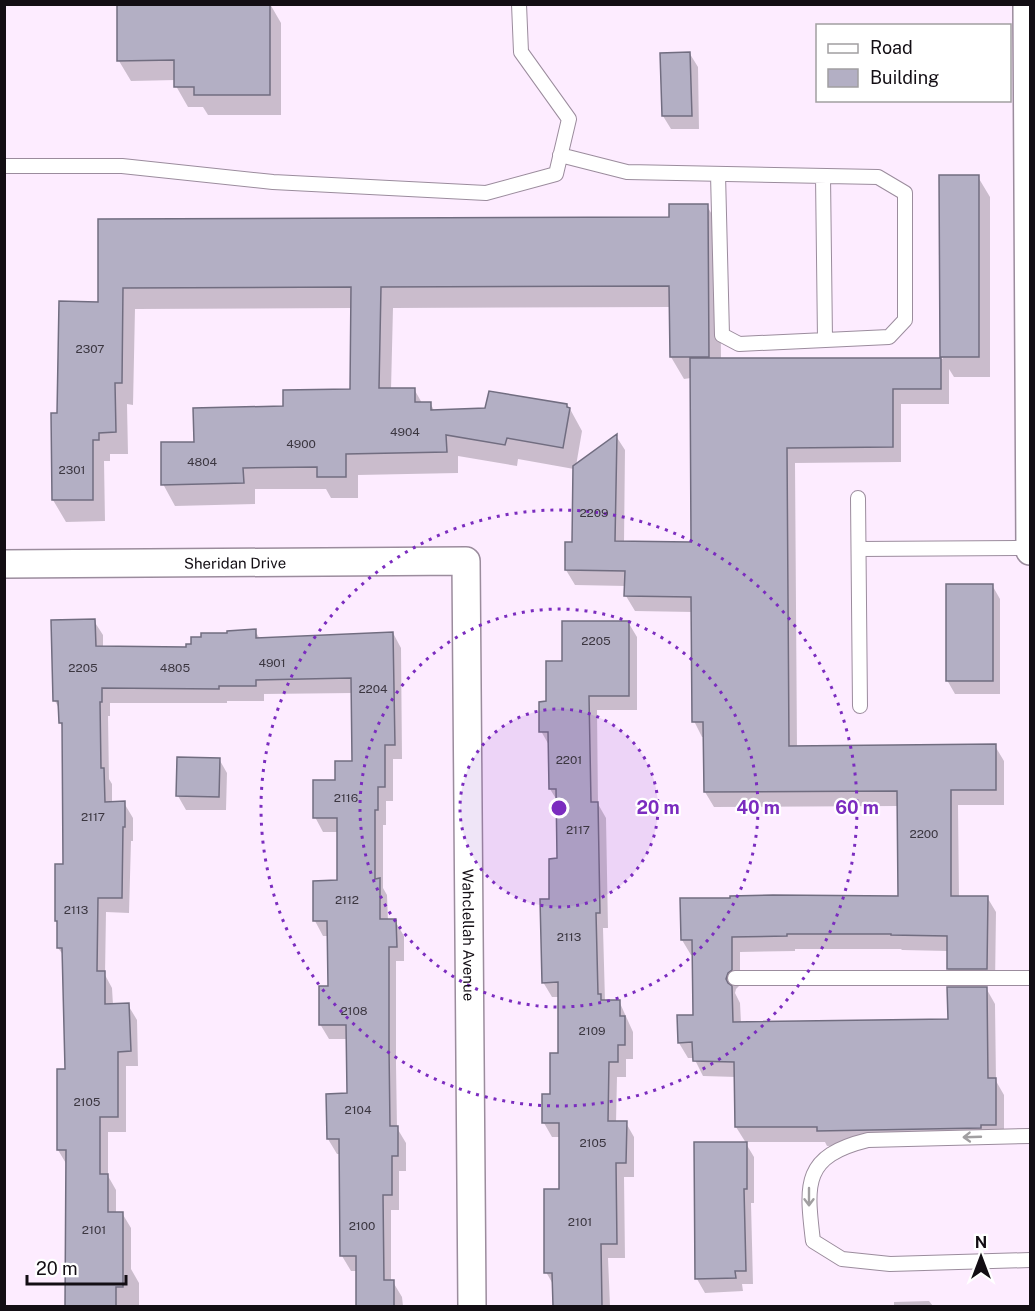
<svg xmlns="http://www.w3.org/2000/svg" width="1035" height="1311" font-family="'Public Sans',sans-serif">
<style>
.shadow{fill:#0003;fill-rule:evenodd}
.building{fill:#b3afc4;stroke:#716d80;stroke-width:1.5}
.lines{fill:none;stroke-linecap:round;stroke-linejoin:round}
.service-casing{stroke:#9b8c9d;stroke-width:16}
.minor-casing{stroke:#9b8c9d;stroke-width:30}
.service{stroke:#fff;stroke-width:14}
.minor{stroke:#fff;stroke-width:27}
.oneway{stroke:#a19fa1}
.ring{fill:none;stroke:#7b2cbf;stroke-width:3;stroke-dasharray:3 6}
.labels{text-anchor:middle;dominant-baseline:central;stroke-width:4.5;stroke-linejoin:round;paint-order:stroke}
.number-label{font-size:12px;fill:#3b3640}
.street-label{font-size:15px;fill:#130e14;stroke:#fff}
.centre{fill:#7b2cbf;stroke:#fff;stroke-width:3}
.ring-label{font-size:18px;text-anchor:middle;font-weight:bold;fill:#7b2cbf;stroke:#fff;stroke-width:4.5;stroke-linejoin:round;paint-order:stroke}
</style>
<rect width="100%" height="100%" fill="#fdecff"/>
<!-- shadow -->
<path class="shadow" d="M119,4h151l11,19v92h-73l-5,-8h-15l-12,-21v-6l-45,1 -12,-20z
M690,54l8,13 1,62h-28l-8,-13z
M978,177l12,20v180h-36l-5,-8v35h-48v58l-106,1 2,284 198,-1 9,15v44h-46l1,92h28l9,15 -1,72h-38l-9,-15v-18l-46,-1 -1,-1h-106v2l-55,1v33l-4,4 -1,4 5,10 1,20 208,-3 37,-32 9,16 1,77 8,14v45l-15,3 -162,3 -2,-4h-80l9,15v46h-3l2,81h-11l1,7 -38,2 -8,-14 49,-136 -10,-16v-50l-33,-1 -9,-18h-6l-9,-15 16,-27 -1,-61h-3l-9,-15 217,-43 -1,-91 -184,1 -9,-15v-55h-3l-8,-16 -1,-109 -58,-1 -9,-15v-10l-51,-1 -9,-15 1,-26h6l1,-75 -56,-10 -1,7 -59,-10v17l-100,2v23h-27l-5,-9h-71v15l-80,2 -12,-22 32,-41 156,-52 1,-83 -217,1 -2,96 -6,-1 1,50h-18v7h-6l1,60 -39,1 -13,-22 6,-86 41,-111v-82l570,-2 37,-13 13,22 1,132 222,-1 -1,-2zM671,307v50l13,22 7,-1 1,166 -68,-1 1,-93 -9,-14 -40,30 6,-35 -12,-22 -135,3 -5,-9h-8l-8,-14 -23,1 2,-82z
M992,585l8,14v95h-45l-8,-14z
M94,621l9,14v12l84,1 68,-17 5,8 133,-6 8,15 1,111h-9v42h-7v24h-3v63l4,7 1,26h7l9,15v25h-8v103l1,64 9,15v28h-7v39h-8v72h2l9,15 1,9h-46v-35h-6l-9,-15 -1,-102h-4l-9,-15 21,-44 -1,-56h-19l-9,-15 9,-36 -1,-52h-5l-8,-15v-39h23v-50h-15l-8,-15 22,-35 16,-20v-69l-89,1v7h-37v2h-117v13h-2l1,63 3,5v19h12l9,15v23h-2l-2,72 -23,-1 -1,63 7,13 1,17h15l9,15 1,46h-12v66h-18v44l8,14v23h6l9,15v41l8,14v23h-79h7v-141l-9,-15 8,-79 -2,-115 -6,-8 1,-22 -3,-5 1,-55h7l-1,-138 -3,-6v-12l-5,-9z
M628,622l9,15v73h-40l1,94 8,14 2,110h-5l2,73h14l14,31v27h-7v18h-9l-1,46h10l8,14v40h-10l1,81h-17l2,48h-55l-1,-20 -8,-14 14,-81v-54h-8l-8,-14 16,-69v-57h-8l-9,-15 8,-81 7,-42v-57l-8,-13v-42l-9,-16 6,-28 17,-41z
M219,759l8,14 -1,37h-40l-8,-14z
M929,1301l4,5h-39v-4z"/>
<!-- building -->
<path class="building" d="M117,4h153v91h-76v-8h-20v-27l-57,1z
M690,52l2,64h-30l-2,-63z
M939,175h40v182h-39z
M669,204h39l1,153h-39l-1,-71 -288,1 -2,101h36v14h16v8l54,-2 4,-17 78,13v3l3,1 -7,40 -56,-10 -2,7 -59,-10 1,17 -101,2v23h-29v-10l-74,1 1,15 -83,2v-43h33l-1,-34 90,-2v-16l67,-1 1,-102 -228,1 -1,95h-7l1,49 -17,1v7h-6v60h-41l-1,-87h6l2,-112 39,1v-83l571,-2z
M690,358h251v31h-48v58l-106,1 2,298 207,-2v46h-45v106h37l-1,73h-40v-33l-56,-1v-1h-104v2l-55,1v33l-4,3 -2,6 2,4 4,3 1,36 215,-3 -1,-32h40l1,91h8v47h-15v3l-164,3v-4h-82l-1,-65 -41,-1 -1,-19 -14,1 -1,-28h16l-1,-75h-11l-1,-42h50v-2l43,-1 125,1 -1,-105 -193,1 -1,-70h-11l-1,-125 -67,-1 1,-25 -60,-1v-28h7l1,-76 44,-32 -2,107 76,1z
M946,584h47v97h-47z
M95,619l1,27 90,1v-3h5v-7h10v-4h26v-2l29,-2v9l137,-6 2,113h-10v42h-7v23h-3v69l5,-1v41h16l1,28h-8v101l1,78h8v30h-6v39h-9l1,85h10v26h-38v-50h-16l-1,-117h-12l-1,-45 21,-1 -1,-68h-27v-39h9l-1,-65h-14v-40l24,-1v-62h-24v-38h22v-19h17l-1,-83 -95,2v6h-37v3l-117,-1v14h-2l1,66h3l1,34 20,-1v26h-2l-1,71h-24l-1,73h8v33l24,-1 2,48 -13,1v65h-18v57h8v38h15v75h-7v19h-51l1,-156h-9v-81h8l-3,-121h-5v-27h-2v-57h8l-1,-141h-3l-1,-22h-5l-2,-81z
M562,621h67v75h-40l2,106h7l2,111h-4l2,81h3v6h19v16h5v29h-7v17h-9l-1,59h19l-1,42h-10l1,81h-16l1,62h-49l-1,-33h-8v-84h15v-66h-17v-29h8v-41h8v-71l-16,1 -2,-84h9v-40l8,-1 -1,-69h-7l-1,-57h-9v-30l7,-1v-40h16z
M177,757l43,1 -1,39 -43,-1z
M694,1142h53v47h-3l2,82h-11l1,7 -41,1z"/>
<g class="lines">
<defs>
<path id="service" d="M560,155l67,17 251,5 27,16v127l-16,17 -150,7 -17,-9 -4,-161
M4,166h118l151,16 213,11 70,-19 13,-55 -48,-67 -2,-48
M823,176l2,164
M858,498l2,208
M859,549l171,-1
M735,978h295
M1030,1136l-162,4c-65,16 -62,43 -55,101l29,18 48,5 140,-4"/>
<g id="minor">
<path d="M1027,4l3,547"/>
<path id="s1" d="M4,564l462,-3 6,745"/>
</g>
</defs>
<!-- service casing -->
<use href="#service" class="service-casing"/>
<!-- minor casing -->
<use href="#minor" class="minor-casing"/>
<!-- service -->
<use href="#service" class="service"/>
<!-- minor -->
<use href="#minor" class="minor"/>
</g>
<!-- one-way arrows -->
<defs><path id="oneway-shaft" d="M-6 0H5M1.5-3L5.5 0L1.5 3" fill="none" stroke-width="1.6" stroke-linecap="round" stroke-linejoin="round" transform="scale(1.5)"/></defs>
<g class="oneway">
<use href="#oneway-shaft" transform="translate(972 1137) rotate(178)"/>
<use href="#oneway-shaft" transform="translate(809 1197) rotate(90)"/>
</g>
<!-- distance rings -->
<circle cx="559" cy="808" r="99" fill="#7b2cbf" fill-opacity=".12"/>
<g class="ring">
<circle cx="559" cy="808" r="99"/>
<circle cx="559" cy="808" r="199"/>
<circle cx="559" cy="808" r="298"/>
</g>
<g class="labels">
<!-- number labels -->
<g class="number-label">
<text x="90" y="349">2307</text>
<text x="405" y="432">4904</text>
<text x="301" y="444">4900</text>
<text x="202" y="462">4804</text>
<text x="72" y="470">2301</text>
<text x="594" y="513">2209</text>
<text x="596" y="641">2205</text>
<text x="272" y="663">4901</text>
<text x="83" y="668">2205</text>
<text x="175" y="668">4805</text>
<text x="373" y="689">2204</text>
<text x="569" y="760">2201</text>
<text x="346" y="798">2116</text>
<text x="93" y="817">2117</text>
<text x="578" y="830">2117</text>
<text x="924" y="834">2200</text>
<text x="347" y="900">2112</text>
<text x="76" y="910">2113</text>
<text x="569" y="937">2113</text>
<text x="354" y="1011">2108</text>
<text x="592" y="1031">2109</text>
<text x="87" y="1102">2105</text>
<text x="358" y="1110">2104</text>
<text x="593" y="1143">2105</text>
<text x="580" y="1222">2101</text>
<text x="362" y="1226">2100</text>
<text x="94" y="1230">2101</text>
</g>
<!-- street labels -->
<g class="street-label">
<text stroke="none"><textPath href="#s1" startOffset="231">Sheridan Drive</textPath></text>
<text stroke="none"><textPath href="#s1" startOffset="836">Wahclellah Avenue</textPath></text>
</g>
</g>
<circle cx="559" cy="808" r="9" class="centre"/>
<g class="ring-label">
<text x="658" y="814">20 m</text>
<text x="758" y="814">40 m</text>
<text x="857" y="814">60 m</text>
</g>
<!-- border -->
<rect width="1035" height="1311" fill="none" stroke="#130e14" stroke-width="12"/>
<!-- legend -->
<rect x="816" y="24" width="195" height="78" fill="#ffffff" stroke="#a19fa1" stroke-width="1.5"/>
<rect x="828" y="44" width="30" height="9" fill="#ffffff" stroke="#a19fa1" stroke-width="1.5"/>
<text x="870" y="54" font-size="18" fill="#130e14">Road</text>
<rect x="828" y="69" width="30" height="18" fill="#b3afc4" stroke="#a19fa1" stroke-width="1.5"/>
<text x="870" y="84" font-size="18" fill="#130e14">Building</text>
<!-- north arrow -->
<g transform="translate(981 1257)" stroke="#ffffff" stroke-width="4.5" paint-order="stroke">
<path d="M0-4.5L10 22L0 15L-10 22Z" fill="#130e14"/>
<text y="-9" font-size="16" font-weight="bold" text-anchor="middle" fill="#130e14">N</text>
</g>
<!-- scale -->
<path d="M27 1275v9h99v-9" fill="none" stroke="#130e14" stroke-width="3"/>
<text x="36" y="1275" font-size="18" fill="#130e14" stroke="#ffffff" stroke-width="4.5" paint-order="stroke">20 m</text>
</svg>
